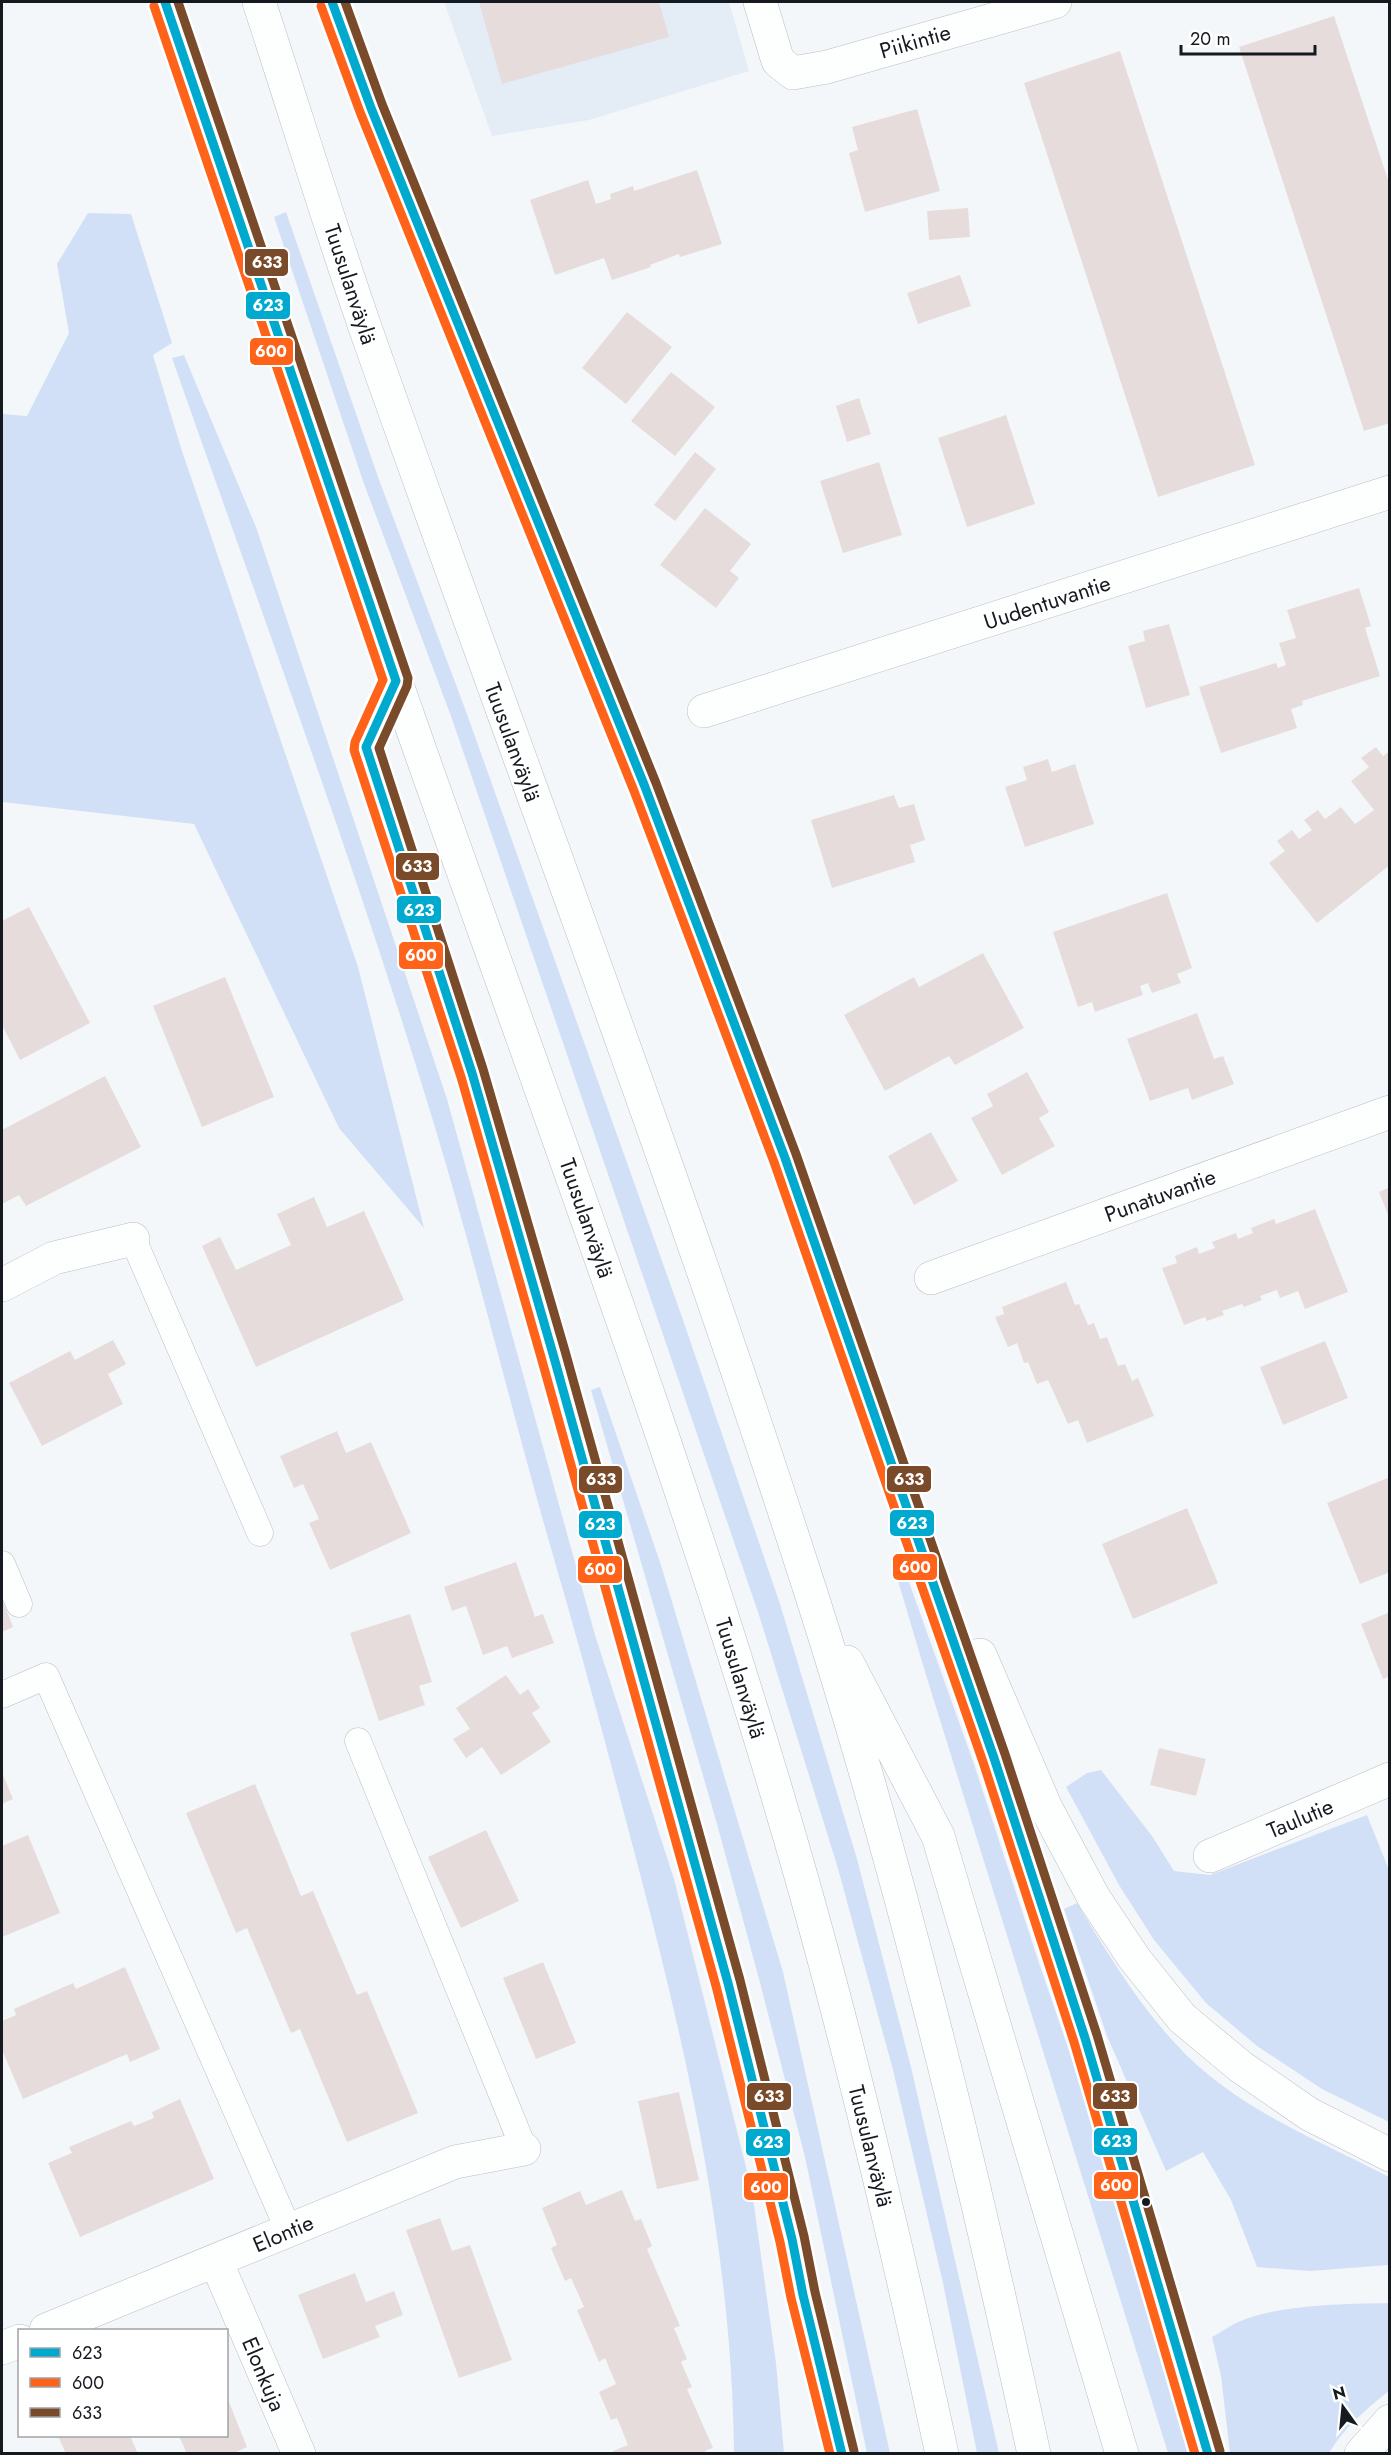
<svg xmlns="http://www.w3.org/2000/svg" width="1391" height="2455" font-family="Jost,sans-serif">
<style>
.built{fill:#e4ecf6}
.green{fill:#d1e0f7}
.building{fill:#e7dcdc}
.lines{fill:none;stroke-linecap:round;stroke-linejoin:round}
.service-casing{stroke:#babec3;stroke-width:27}
.minor-casing{stroke:#babec3;stroke-width:34}
.motorway-casing{stroke:#babec3;stroke-width:34}
.service{stroke:#fdfefe;stroke-width:26}
.minor{stroke:#fdfefe;stroke-width:33}
.motorway{stroke:#fdfefe;stroke-width:33}
.bus-1-casing{stroke:#fff;stroke-width:14}
.bus-2-casing{stroke:#fff;stroke-width:14}
.bus-3-casing{stroke:#fff;stroke-width:14}
.bus-1{stroke:#00a9ce;stroke-width:9}
.bus-2{stroke:#ff6319;stroke-width:9}
.bus-3{stroke:#7a4b2a;stroke-width:9}
.bus-dot{fill:#151a21;stroke:#fff;stroke-width:2}
.labels{text-anchor:middle;dominant-baseline:central;stroke-width:4.5;stroke-linejoin:round;paint-order:stroke}
.street-label{font-size:22px;fill:#151a21;stroke:#fff}
.line-badge{stroke:#fff;stroke-width:2}
.badge-label{font-size:16px;text-anchor:middle;font-weight:bold;fill:#fff}
</style>
<rect width="100%" height="100%" fill="#f4f7fa"/>
<!-- built -->
<path class="built" d="M444,2h285l20,69 -160,49 -97,16z"/>
<!-- green -->
<path class="green" d="M286,212l92,265 89,237 215,603 98,287 77,255 54,208 88,386h-22l-34,-170 -50,-213 -56,-205 -79,-253 -306,-893 -89,-238 -89,-264z
M88,213l43,1 41,129 -19,12 28,93 177,519 66,261 -85,-100 -145,-304 -192,-22v-388l25,2 42,-83 -12,-69z
M184,355l72,172 191,572 148,536 79,244 78,312 24,172 8,90h-50c-2,-204 -48,-406 -100,-602 -27,-102 -54,-204 -84,-306 -40,-140 -74,-282 -116,-421 -78,-258 -173,-512 -262,-766z
M600,1387l61,178 122,407 107,481h-23l-62,-296 -46,-178 -42,-155 -126,-434z
M900,1557l74,207 65,199 68,198 84,292h-23l-242,-778 -33,-111z
M1101,1770l51,66 22,35 36,4 157,-60 22,55v252l-67,-33 -65,-43 -51,-43 -52,-63 -35,-55 -53,-98 21,-14z
M1077,1903c37,61 77,128 133,173 53,43 119,70 179,101v88l-79,6 -53,-4 -26,-67 -28,-48 -37,19 -59,-135 -43,-127z
M1389,2303v88c-22,17 -46,38 -60,62h-99l-9,-77 -9,-39c8,-4 16,-10 24,-14 42,-19 108,-19 153,-20z"/>
<!-- building -->
<path class="building" d="M479,2h180l10,35 -167,47z
M1334,16l56,170v237l-26,8 -125,-384z
M1120,51l135,414 -97,32 -134,-414z
M917,109l23,82 -75,21 -16,-59 9,-3 -6,-23z
M697,170l25,74 -42,13 -1,-3 -29,11 1,2 -39,13 -8,-22 -49,17 -25,-75 58,-20 8,24 15,-5 -1,-5 23,-8 1,5z
M968,208l2,29 -41,3 -2,-29z
M960,275l11,31 -53,18 -11,-31z
M627,312l45,35 -46,57 -44,-36z
M671,372l44,35 -40,49 -44,-35z
M859,398l12,36 -24,8 -11,-36z
M1006,415l29,89 -68,23 -29,-89z
M695,452l21,17 -41,52 -21,-16z
M879,462l23,73 -59,18 -23,-72z
M705,508l46,36 -21,27 9,7 -23,30 -56,-43z
M1359,588l12,38 -6,2 15,48 -78,25 1,4 -12,4 6,19 -76,25 -22,-66 77,-24 2,5 8,-3 -7,-22 17,-5 -9,-28z
M1169,624l21,71 -44,13 -18,-62 17,-5 -2,-10z
M1376,747l7,9 7,-5v114l-73,58 -48,-60 16,-12 -8,-10 15,-11 7,9 13,-9 -8,-10 14,-10 7,9 16,-12 14,17 19,-14 -23,-29 18,-14 -8,-9z
M1048,759l4,13 23,-8 19,60 -69,23 -20,-60 22,-7 -4,-13z
M894,795l5,13 15,-4 11,36 -15,5 5,17 -83,26 -21,-68z
M1167,893l25,75 -15,6 4,9 -29,10 -4,-10 -8,3 3,9 -48,17 -3,-10 -14,5 -25,-75z
M29,907l61,116 -70,37 -18,-35v-104z
M983,953l41,75 -69,37 -6,-9 -64,35 -41,-76 70,-38 5,10z
M225,977l49,120 -72,30 -49,-121z
M1197,1013l17,46 9,-3 11,28 -42,16 -4,-12 -38,13 -23,-62z
M1027,1072l22,40 -10,6 16,28 -53,29 -31,-57 22,-12 -6,-12z
M105,1076l36,71 -115,59 -7,-11 -17,9v-74z
M931,1132l27,49 -44,24 -26,-49z
M1390,1187v30h-1l-10,-25z
M314,1197l13,30 37,-16 40,89 -148,67 -54,-121 18,-9 16,33 55,-25 -14,-31z
M1315,1209l33,83 -43,17 -7,-18 -18,7 -3,-8 -17,6 2,4 -18,7 -2,-3 -20,7 2,4 -17,6 -2,-4 -21,8 -22,-57 15,-5 -2,-7 22,-9 2,7 16,-6 -3,-6 24,-9 2,6 15,-6 -2,-5 23,-9 2,5z
M1066,1282l9,23 4,-1 9,21 6,-2 6,16 7,-2 11,29 7,-2 7,17 6,-3 16,38 -67,27 -9,-23 -10,4 -20,-44 -11,4 -9,-22 -4,1 -7,-20 -9,4 -13,-30 9,-3 -2,-7z
M113,1340l13,24 -18,10 15,30 -81,42 -33,-63 61,-32 5,9z
M1325,1341l23,57 -65,27 -23,-58z
M337,1431l9,22 25,-11 40,91 -81,37 -21,-47 10,-4 -16,-35 -9,4 -14,-32z
M1390,1477v95l-30,12 -33,-81z
M1187,1508l31,75 -85,36 -31,-75z
M516,1562l19,55 8,-3 11,29 -42,15 -5,-12 -24,9 -17,-49 -14,5 -8,-24z
M2,1599l11,28 -11,5z
M1390,1612v64l-7,3 -22,-55z
M410,1614l22,68 -13,4 6,19 -46,16 -29,-88z
M506,1675l14,20 8,-6 12,19 -8,5 19,29 -50,33 -19,-28 -16,11 -13,-19 17,-10 -14,-21z
M1159,1748l47,11 -10,37 -46,-11z
M2,1772l11,27 -11,5z
M255,1784l46,112 12,-5 44,104 10,-4 51,122 -71,29 -47,-113 -9,4 -44,-105 -11,5 -50,-120z
M486,1830l33,71 -58,27 -33,-71z
M28,1835l32,78 -58,24v-91z
M543,1962l33,81 -40,16 -33,-81z
M125,1967l35,82 -30,13 -3,-8 -104,45 -21,-49v-29l14,-6 -2,-6 59,-26 3,6z
M679,2092l20,88 -42,9 -19,-88z
M180,2099l34,80 -134,58 -32,-74 24,-10 -3,-6 62,-26 3,5 20,-8 -2,-6z
M622,2190l13,31 6,-2 11,27 -5,3 33,77 -6,2 13,31 -6,3 11,25 -5,2 26,59 -8,3 1,3h-92l-1,-3 15,-6 -11,-27 -6,2 -12,-28 17,-8 -11,-26 -6,4 -22,-52 7,-3 -13,-29 -6,3 -14,-33 6,-3 -15,-37 38,-17 6,14z
M440,2218l12,33 18,-6 42,115 -53,18 -53,-148z
M355,2273l11,29 28,-11 9,24 -28,11 5,11 -57,22 -25,-64z
M227,2397l20,50 -15,7h-45l-8,-18h47z
M58,2436h72l8,18h-72z"/>
<g class="lines">
<defs>
<path id="service" d="M133,1239l127,294
M2,1564l17,40
M2,1695l44,-19 243,555
M358,1741l166,408"/>
<path id="minor" d="M760,2l18,59 15,12 34,-6 228,-65
M704,711l686,-219
M931,1278l459,-166
M2,1285l52,-27 79,-19
M1210,1856l180,-77
M216,2261l83,193
M46,2330l409,-168 69,-13
M2,2348l18,-7"/>
<path id="motorway" d="M165,2c83,244 164,490 250,734 133,378 276,754 386,1140 54,190 99,384 141,578
M259,2c36,110 70,222 108,331 148,419 307,834 443,1257 91,283 161,573 224,864
M332,2l39,106 274,679 140,371 209,600 91,280 123,416
M396,681l-30,66 106,326 81,281 175,629 64,256 11,56 39,159
M980,1655l66,153 48,90 40,60 48,60 59,49 68,47 81,41
M847,1662l91,174 184,618
M1361,2454l29,-33"/>
</defs>
<!-- service casing -->
<use href="#service" class="service-casing"/>
<!-- minor casing -->
<use href="#minor" class="minor-casing"/>
<!-- motorway casing -->
<use href="#motorway" class="motorway-casing"/>
<!-- service -->
<use href="#service" class="service"/>
<!-- minor -->
<use href="#minor" class="minor"/>
<!-- motorway -->
<use href="#motorway" class="motorway"/>
<defs>
<path id="bus-1" d="M165,2l231,679 -30,66 106,326 81,281 175,629 64,256 11,56 39,159
M332,2l39,106 274,679 140,371 209,600 91,280 123,416"/>
<path id="bus-2" d="M154,6l229,674 -28,62 -1,8 107,327 80,280 175,629 64,256 11,56 39,156
M321,6l39,106 274,679 140,371 209,600 91,280 121,412"/>
<path id="bus-3" d="M178,2l230,676 -1,8 -28,62 104,321 82,282 175,629 64,256 11,56 39,159
M345,2l37,102 274,679 140,371 209,600 92,281 123,416"/>
</defs>
<!-- bus-1 casing -->
<use href="#bus-1" class="bus-1-casing"/>
<!-- bus-2 casing -->
<use href="#bus-2" class="bus-2-casing"/>
<!-- bus-3 casing -->
<use href="#bus-3" class="bus-3-casing"/>
<!-- bus-1 -->
<use href="#bus-1" class="bus-1"/>
<!-- bus-2 -->
<use href="#bus-2" class="bus-2"/>
<!-- bus-3 -->
<use href="#bus-3" class="bus-3"/>
</g>
<!-- markers -->
<circle class="bus-dot" cx="1146" cy="2202" r="5"/>
<g class="labels">
<!-- street labels -->
<g class="street-label">
<text transform="translate(915 41) rotate(-16)">Piikintie</text>
<text transform="translate(351 284) rotate(72)">Tuusulanväylä</text>
<text transform="translate(1047 602) rotate(-18)">Uudentuvantie</text>
<text transform="translate(513 742) rotate(70)">Tuusulanväylä</text>
<text transform="translate(1160 1195) rotate(-20)">Punatuvantie</text>
<text transform="translate(587 1218) rotate(71)">Tuusulanväylä</text>
<text transform="translate(741 1678) rotate(73)">Tuusulanväylä</text>
<text transform="translate(1300 1818) rotate(-23)">Taulutie</text>
<text transform="translate(871 2146) rotate(76)">Tuusulanväylä</text>
<text transform="translate(283 2233) rotate(-23)">Elontie</text>
<text transform="translate(264 2374) rotate(67)">Elonkuja</text>
</g>
</g>
<g class="line-badge">
<rect x="244" y="248" width="45" height="29" rx="6" fill="#7a4b2a"/>
<rect x="245" y="291" width="46" height="29" rx="6" fill="#00a9ce"/>
<rect x="249" y="337" width="45" height="29" rx="6" fill="#ff6319"/>
<rect x="395" y="852" width="45" height="29" rx="6" fill="#7a4b2a"/>
<rect x="396" y="895" width="46" height="29" rx="6" fill="#00a9ce"/>
<rect x="398" y="941" width="46" height="29" rx="6" fill="#ff6319"/>
<rect x="886" y="1465" width="46" height="28" rx="6" fill="#7a4b2a"/>
<rect x="578" y="1465" width="45" height="29" rx="6" fill="#7a4b2a"/>
<rect x="889" y="1509" width="46" height="28" rx="6" fill="#00a9ce"/>
<rect x="578" y="1510" width="45" height="29" rx="6" fill="#00a9ce"/>
<rect x="892" y="1553" width="46" height="28" rx="6" fill="#ff6319"/>
<rect x="577" y="1555" width="46" height="29" rx="6" fill="#ff6319"/>
<rect x="1092" y="2082" width="46" height="28" rx="6" fill="#7a4b2a"/>
<rect x="746" y="2082" width="46" height="29" rx="6" fill="#7a4b2a"/>
<rect x="1093" y="2127" width="45" height="29" rx="6" fill="#00a9ce"/>
<rect x="745" y="2128" width="46" height="29" rx="6" fill="#00a9ce"/>
<rect x="1093" y="2171" width="46" height="29" rx="6" fill="#ff6319"/>
<rect x="743" y="2172" width="46" height="29" rx="6" fill="#ff6319"/>
</g>
<g class="badge-label">
<text x="267" y="268">633</text>
<text x="268" y="311">623</text>
<text x="271" y="357">600</text>
<text x="417" y="872">633</text>
<text x="419" y="916">623</text>
<text x="421" y="961">600</text>
<text x="909" y="1485">633</text>
<text x="601" y="1485">633</text>
<text x="912" y="1529">623</text>
<text x="600" y="1530">623</text>
<text x="915" y="1573">600</text>
<text x="600" y="1575">600</text>
<text x="1115" y="2102">633</text>
<text x="769" y="2102">633</text>
<text x="1116" y="2147">623</text>
<text x="768" y="2148">623</text>
<text x="1116" y="2191">600</text>
<text x="766" y="2193">600</text>
</g>
<!-- border -->
<rect width="1391" height="2455" fill="none" stroke="#151a21" stroke-width="6"/>
<!-- legend -->
<rect x="18" y="2329" width="210" height="108" fill="#ffffff" stroke="#a1a3a6" stroke-width="1.5"/>
<rect x="30" y="2348" width="30" height="9" fill="#00a9ce" stroke="#a1a3a6" stroke-width="1.5"/>
<text x="72" y="2359" font-size="18" fill="#151a21">623</text>
<rect x="30" y="2378" width="30" height="9" fill="#ff6319" stroke="#a1a3a6" stroke-width="1.5"/>
<text x="72" y="2389" font-size="18" fill="#151a21">600</text>
<rect x="30" y="2408" width="30" height="9" fill="#7a4b2a" stroke="#a1a3a6" stroke-width="1.5"/>
<text x="72" y="2419" font-size="18" fill="#151a21">633</text>
<!-- north arrow -->
<g transform="translate(1343 2407) rotate(345)" stroke="#ffffff" stroke-width="4.5" paint-order="stroke">
<path d="M0-4.5L10 22L0 15L-10 22Z" fill="#151a21"/>
<text y="-9" font-size="16" font-weight="bold" text-anchor="middle" fill="#151a21">N</text>
</g>
<!-- scale -->
<path d="M1181 45v9h134v-9" fill="none" stroke="#151a21" stroke-width="3"/>
<text x="1190" y="45" font-size="18" fill="#151a21" stroke="#ffffff" stroke-width="4.5" paint-order="stroke">20 m</text>
</svg>
